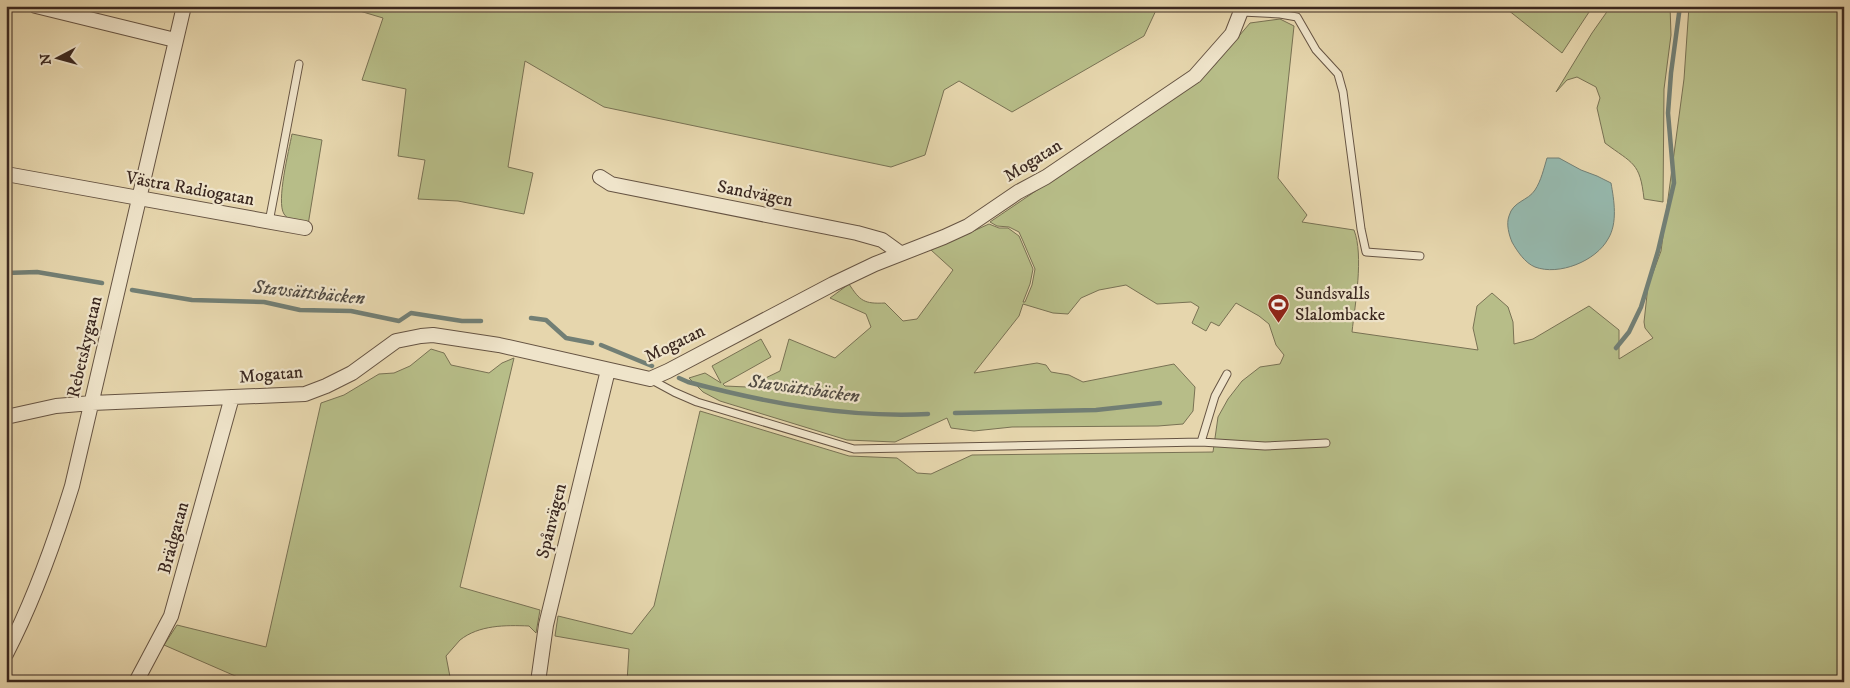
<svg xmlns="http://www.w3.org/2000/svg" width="1850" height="688" font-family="'IM FELL DW Pica',serif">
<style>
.green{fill:#b7bd88;stroke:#797254}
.water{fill:#96b9ae;stroke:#727f75}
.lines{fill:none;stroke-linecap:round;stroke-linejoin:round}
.stream{stroke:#727f75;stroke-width:4.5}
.lane-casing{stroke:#665443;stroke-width:9}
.street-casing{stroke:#665443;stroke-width:16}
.lane{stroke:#efe4ca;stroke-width:7}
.street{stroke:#efe4ca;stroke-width:14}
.labels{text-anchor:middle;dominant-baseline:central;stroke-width:4.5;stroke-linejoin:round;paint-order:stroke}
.street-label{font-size:18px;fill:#3b2820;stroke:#efe4ca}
.poi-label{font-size:18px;fill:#3b2820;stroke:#efe4ca;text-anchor:start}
.water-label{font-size:19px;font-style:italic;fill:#524c44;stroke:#efe4ca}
</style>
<rect width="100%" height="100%" fill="#e6d6ad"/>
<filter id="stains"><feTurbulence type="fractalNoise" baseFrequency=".004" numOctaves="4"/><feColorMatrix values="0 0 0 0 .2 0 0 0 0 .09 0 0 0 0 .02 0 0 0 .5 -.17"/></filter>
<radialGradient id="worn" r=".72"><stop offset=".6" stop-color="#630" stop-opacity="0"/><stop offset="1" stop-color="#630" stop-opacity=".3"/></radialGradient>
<!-- green -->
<path class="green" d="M343,6h815l-14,30 -132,76 -53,-31 -15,9 -19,65 -34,12 -287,-60 -79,-46 -17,106 25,6 -9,41 -66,-13 -40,-2 7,-39 -27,-4 8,-67 -44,-9 21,-62z
M1503,6h90l-31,47z
M1611,6h59l1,29 -7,54 -1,113 -19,-3c-4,-37 -11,-35 -39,-56l-8,-35 3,-10 -4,-11 -19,-10 -10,3 -11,12 36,-59z
M1689,6h155v676h-1217l2,-33 -74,-13 3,-20 74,18 22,-28 46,-195 149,45 48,2 20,15 14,1 41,-19 241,-3 5,-35 10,-18 14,-18 18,-14 20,-3 4,-9 -8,-10 -7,-21 -10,-8 -23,-13 -17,23 -8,-4 -5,9 -14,-8 7,-16 -8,-5 -34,2 -31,-19 -27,5 -18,8 -13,16 -15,-1 -30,-9 -4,12 -45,57 63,-10 9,2 5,7 18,3 14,7 91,-18 21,23 -2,24 -10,13 -25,2 -146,1 -38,4 -23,-3 -4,-10 -52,24 -48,-2 -127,-39 -17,-9 -14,-14 16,-5 16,10 -9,-17 49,-27 10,18 -48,27 2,2 22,1 33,-16 9,-32 46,19 36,-31 -5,-13 -36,-16 19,-14c11,17 15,20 36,19l18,18 14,-2 36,-49 -22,-20 58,-26 10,4h9l11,8 14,33 -3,15 -7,18h2l7,-17 3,-16 -12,-28 -4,-9 -10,-5 -12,-1 -7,-4 205,-139 17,-15 38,-45 30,-4 14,7 -16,152 29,37 -5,7 52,8c10,26 1,74 -2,102l126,18 -5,-22 4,-22 15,-13 16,14 5,15 1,22 19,-5 56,-33 30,24v29l34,-21 -8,-10 -1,-6 4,-36 13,-35 23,-172z
M292,134l30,6 -14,85c-8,-2 -19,-3 -24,-11 -8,-12 5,-64 8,-80z
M431,349l13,4 7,12 38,8 13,-10 12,-5 -54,229 80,23 -4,23 -7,-7c-24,-1 -50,-1 -69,14 -5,5 -9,11 -14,16l5,26h-202l-85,-37 13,-20 89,22 55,-244 23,-8 35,-21 15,-1 16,-7z"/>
<!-- water -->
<path class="water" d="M1547,158h12l22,12 16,6 14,7c3,17 7,40 -3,56 -12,22 -49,37 -73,28 -10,-4 -18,-16 -23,-25 -3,-7 -6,-18 -3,-26 4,-15 19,-15 26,-26 6,-9 9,-22 12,-32z"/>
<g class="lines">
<!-- stream -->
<path class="stream" d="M6,273l31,-1 65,11
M132,290l60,10 72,2 36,8 51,1 48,10 12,-8 51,8h19
M531,318l15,2 20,18 26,5
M601,345l51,21
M1616,348l13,-16 12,-25 17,-56 16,-68 -6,-70 3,-40 9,-67
M679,378l9,4c79,21 158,36 240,32
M955,413l141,-3 64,-7"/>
<defs>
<path id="lane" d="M1242,12l38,2 17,3 19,33 22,24 5,18 18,137 5,23 54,4
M269,222l30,-158
M650,379l24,13 23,10 157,47 347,-7 64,4 61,-3
M1201,442l14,-46 12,-22"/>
<path id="street" d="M36,6l139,34
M6,174l299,54
M600,177l11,7 246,49 25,7 18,13
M6,417l50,-11 36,-3 213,-9 21,-8 26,-13 44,-32 25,-5 12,-1 66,10 151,34 18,-8 165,-87 42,-20 69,-27 24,-11 50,-34 28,-15 149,-101 37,-42 11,-28
M6,654c28,-54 48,-110 66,-168l112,-480
M136,682l35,-66 61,-219
M538,682l8,-57 62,-255"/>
</defs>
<!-- lane casing -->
<use href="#lane" class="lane-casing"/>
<!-- street casing -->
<use href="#street" class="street-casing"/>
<!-- lane -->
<use href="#lane" class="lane"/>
<!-- street -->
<use href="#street" class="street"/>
</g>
<!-- icons -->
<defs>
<symbol id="stadium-pin" viewBox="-11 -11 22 30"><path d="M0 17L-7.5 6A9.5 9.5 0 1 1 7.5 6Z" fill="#8f2418" stroke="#efe4ca"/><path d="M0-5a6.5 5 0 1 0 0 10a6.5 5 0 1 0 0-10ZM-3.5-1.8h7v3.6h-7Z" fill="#fff"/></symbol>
</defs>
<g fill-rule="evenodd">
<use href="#stadium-pin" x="1266" y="292" width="25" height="34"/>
</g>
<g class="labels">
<!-- street labels -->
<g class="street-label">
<text transform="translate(1033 161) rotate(-32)">Mogatan</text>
<text transform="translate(190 189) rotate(10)">Västra Radiogatan</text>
<text transform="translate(755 194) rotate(11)">Sandvägen</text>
<text transform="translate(675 344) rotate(-26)">Mogatan</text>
<text transform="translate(85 347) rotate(-77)">Rebetskygatan</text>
<text transform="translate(271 375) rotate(-5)">Mogatan</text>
<text transform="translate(552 521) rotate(-76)">Spånvägen</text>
<text transform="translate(174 538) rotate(-75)">Brädgatan</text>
</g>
<!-- poi labels -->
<g class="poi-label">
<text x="1295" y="294">Sundsvalls<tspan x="1295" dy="21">Slalombacke</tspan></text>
</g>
<!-- water labels -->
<g class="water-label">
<text transform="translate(309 293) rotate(6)">Stavsättsbäcken</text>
<text transform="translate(804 389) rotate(8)">Stavsättsbäcken</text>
</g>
</g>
<!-- margin -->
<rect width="1850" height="688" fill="none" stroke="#e6d6ad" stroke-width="25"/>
<rect x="8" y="8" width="1835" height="673" fill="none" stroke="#3b2820" stroke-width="2.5"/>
<rect x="12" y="12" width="1825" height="663" fill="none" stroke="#3b2820"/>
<!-- north arrow -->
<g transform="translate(58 58) rotate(264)" stroke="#efe4ca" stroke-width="4" paint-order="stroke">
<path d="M0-4L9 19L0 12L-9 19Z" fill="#3b2820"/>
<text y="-8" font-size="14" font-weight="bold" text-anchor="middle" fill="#3b2820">N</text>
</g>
<rect width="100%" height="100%" filter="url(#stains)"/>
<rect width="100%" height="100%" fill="url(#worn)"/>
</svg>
